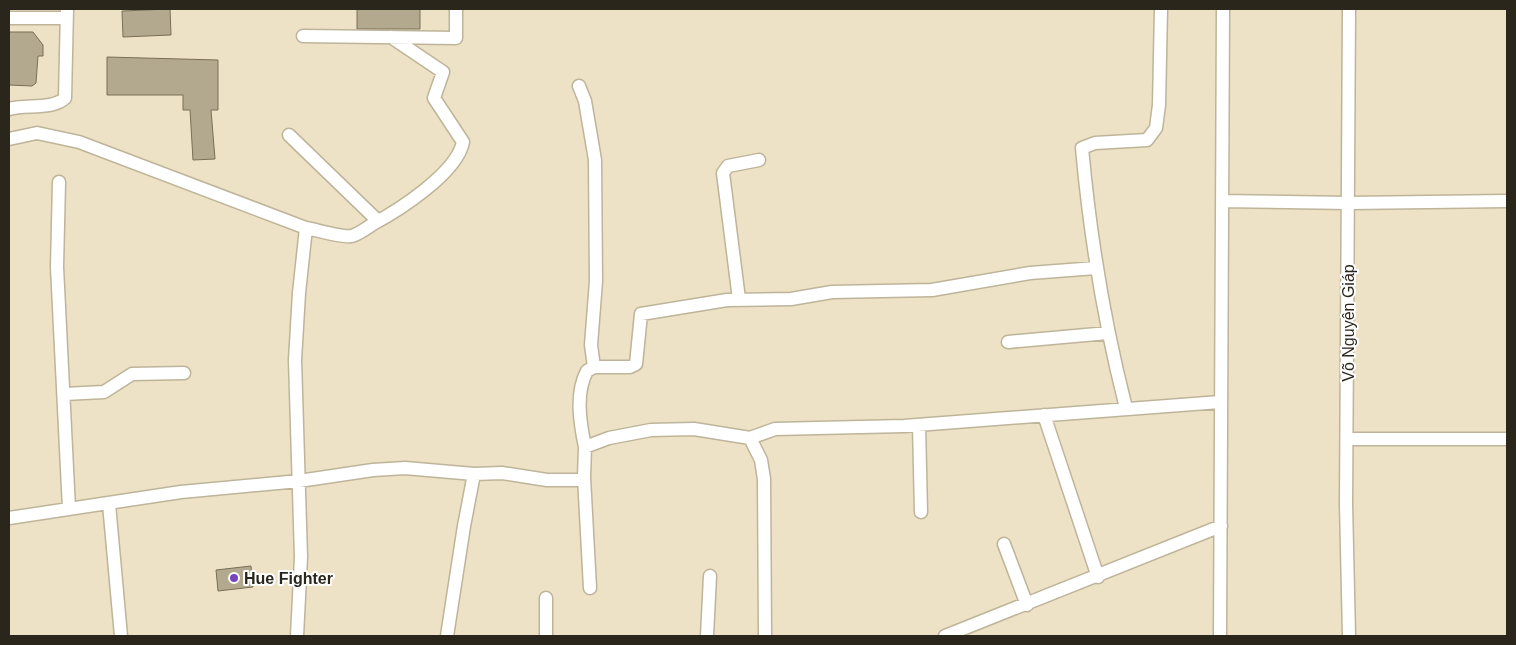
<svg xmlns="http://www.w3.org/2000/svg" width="1516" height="645" font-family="Helvetica,sans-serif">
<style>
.building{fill:#b3a98f;stroke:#796f57}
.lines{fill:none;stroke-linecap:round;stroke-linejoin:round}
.minor-casing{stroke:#beb499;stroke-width:15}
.minor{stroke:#fff;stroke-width:12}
.poi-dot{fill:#7644bc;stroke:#fff;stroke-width:2}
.labels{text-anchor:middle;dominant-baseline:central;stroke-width:4;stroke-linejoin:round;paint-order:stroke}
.street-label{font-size:16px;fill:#2a261b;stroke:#fff}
.poi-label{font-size:16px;font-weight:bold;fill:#2a261b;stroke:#fff;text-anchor:start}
</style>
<rect width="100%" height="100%" fill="#ede2c6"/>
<!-- building -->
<path class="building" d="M170,9l1,26 -48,2 -1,-26z
M357,9h63v20h-63z
M9,32h24l10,13v11h-5l-2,27 -4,3 -23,-1z
M107,57l111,3v50h-7l4,49 -22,1 -3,-50h-7v-15h-76z
M251,566l2,21 -35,4 -2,-21z"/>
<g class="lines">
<defs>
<path id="minor" d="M1349,9l-3,495 3,132
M9,18h57
M303,36l153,2v-29
M579,86l6,15 10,59 1,121 -5,64 3,22h36l6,-3 5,-50 86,-14 64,-1 41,-7 100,-2 98,-17 66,-5
M9,109c16,-5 44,1 56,-11l2,-89
M289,135l89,86
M9,139l28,-6 42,9 227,86
M59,182l-2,85 12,242
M1222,201l127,2 158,-2
M739,299l-16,-126 5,-7 31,-6
M1008,342l100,-9
M64,394l40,-2 28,-18 52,-1
M1126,408c-22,-86 -36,-172 -44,-260l13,-5 52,-3 9,-12 3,-23 2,-96
M1044,415l54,162
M919,425l2,87
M750,438l11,22 3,19 1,157
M1347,439h160
M585,447c-5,-24 -10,-54 2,-76l7,-4
M584,477l6,111
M109,504l12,132
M9,518l172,-26 118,-11 74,-11 32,-2 69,6 28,-1 45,7h32l5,-3 1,-30 24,-9 42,-8 43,-1 56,9 25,-9 129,-3 316,-24
M1004,544l23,61
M297,636l4,-79 -6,-197 4,-67 7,-65c11,2 37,10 46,8 7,-2 15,-8 21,-12 26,-14 84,-51 90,-82l-29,-44 9,-26 -52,-35
M447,636l17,-110 10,-52
M546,636v-38
M707,636l3,-60
M945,636l276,-110
M1220,636l3,-627"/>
</defs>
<!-- minor casing -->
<use href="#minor" class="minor-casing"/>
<!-- minor -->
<use href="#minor" class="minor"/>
</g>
<!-- markers -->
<circle class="poi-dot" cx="234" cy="578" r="5"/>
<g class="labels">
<!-- street labels -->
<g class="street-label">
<text transform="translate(1348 323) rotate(-90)">Võ Nguyên Giáp</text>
</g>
<!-- poi labels -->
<g class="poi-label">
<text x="244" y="578">Hue Fighter</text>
</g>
</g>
<!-- border -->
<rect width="1516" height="645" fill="none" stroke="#2a261b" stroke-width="20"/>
</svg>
